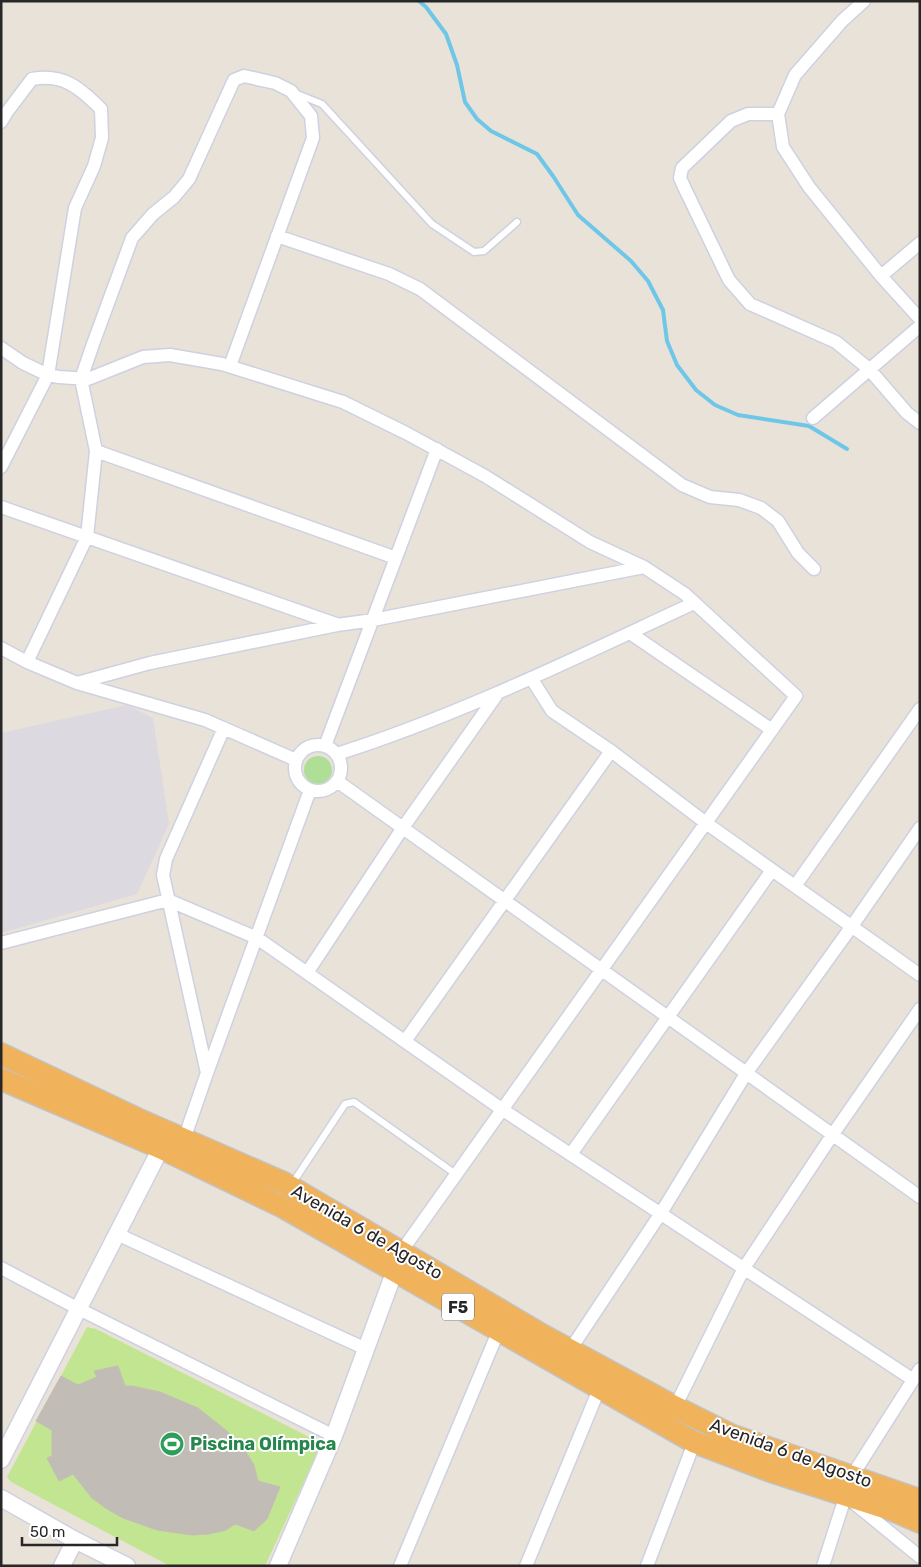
<svg xmlns="http://www.w3.org/2000/svg" width="921" height="1567" font-family="Rubik,sans-serif">
<style>
.industrial{fill:#dcd9e1}
.green{fill:#afde97}
.pitch{fill:#c2e592}
.lines{fill:none;stroke-linecap:round;stroke-linejoin:round}
.stream{stroke:#6fc7e8;stroke-width:4}
.building{fill:#c1bcb5;stroke:#c4beb3}
.service-casing{stroke:#ced1e0;stroke-width:9}
.minor-casing{stroke:#ced1e0;stroke-width:15}
.tertiary-casing{stroke:#ced1e0;stroke-width:19}
.trunk-casing{stroke:#c3c3c3;stroke-width:24}
.service{stroke:#fff;stroke-width:6}
.minor{stroke:#fff;stroke-width:12}
.tertiary{stroke:#fff;stroke-width:16}
.trunk{stroke:#f0b25a;stroke-width:21}
.labels{text-anchor:middle;dominant-baseline:central;stroke-width:4;stroke-linejoin:round;paint-order:stroke}
.shield{fill:#fff;stroke:#686868;stroke-width:1}
.shield-label{font-size:16px;font-weight:bold;fill:#272727}
.street-label{font-size:18px;fill:#272727;stroke:#fff}
.leisure-label{font-size:18px;font-weight:bold;fill:#27864d;stroke:#fff;text-anchor:start}
</style>
<rect width="100%" height="100%" fill="#e9e2d9"/>
<!-- industrial -->
<path class="industrial" d="M127,705l26,13 16,106 -32,70 -136,39v-200z"/>
<!-- green -->
<path class="green" d="M304 770a14 14 0 1 1 28 0a14 14 0 1 1-28 0Z"/>
<!-- pitch -->
<path class="pitch" d="M87,1327l9,2 221,112 3,6 -55,119h-95l-159,-84 -4,-5z"/>
<g class="lines">
<!-- stream -->
<path class="stream" d="M419,1l7,6 20,27 11,31 8,37 12,17 14,12 46,23 16,22 25,39 53,46 17,20 15,29 4,31 10,24 19,25 19,15 23,10 71,11 38,23"/>
</g>
<!-- building -->
<path class="building" d="M118,1366l7,20h7l28,6 38,16 29,23 17,18 10,16 4,16 22,6 -13,32 -13,12 -19,-7 -9,6 -17,4 -17,1 -35,-5 -34,-12 -16,-9 -15,-11 -19,-24 -14,7 -12,-23 5,-2v-26l-16,-9 25,-45 17,9 19,-8 -3,-6z"/>
<g class="lines">
<defs>
<path id="service" d="M297,94l25,10 110,120 42,28 10,-1 33,-29
M292,1184l53,-80 9,-2 103,73"/>
<path id="minor" d="M864,1l-22,20 -47,54 -17,39 5,33 26,40 72,89 39,43
M778,114h-30l-17,7 -49,47 -2,10 6,13 43,89 21,24 86,38 33,27 38,44 13,10
M1,122l6,-10 25,-33c31,-6 48,9 69,30l1,29 -8,28 -19,42 -27,167 -47,92
M277,236l112,38 31,15 262,196 28,12 29,3 22,8 17,13 20,32 16,16
M881,276l39,-33
M1,348l22,15 25,12 11,2 29,2 55,-22 27,-2 52,9 121,38 63,31 79,43 105,66 54,25 41,27 111,102 -395,556
M230,366l83,-228 -2,-22 -20,-25 -16,-8 -31,-7 -10,4 -45,99 -15,18 -21,17 -21,24 -39,106 -12,35 15,72 300,107
M813,418l107,-92
M1,507l335,117
M630,633l142,97
M1,648l26,14 50,21 128,37 91,40
M27,662l60,-125 9,-86
M531,678l21,33 59,40 95,72 214,152
M77,683l73,-20 187,-38 36,-5 271,-53
M295 768a23 23 0 1 1 46 0a23 23 0 1 1-46 0Z
M325,746l112,-297
M337,754c123,-39 240,-97 357,-151
M337,781l583,416
M795,886l125,-177
M1,943l167,-43 89,38 246,172 409,269
M307,973l95,-144 96,-136
M405,1041l206,-290
M207,1073l-44,-198 3,-16 58,-131
M182,1145l25,-72 103,-283
M571,1154l201,-284
M117,1234l249,115
M1,1268l78,41 255,127
M570,1350l91,-137 86,-141 105,-146 68,-98
M675,1407l69,-139 89,-134 87,-125
M854,1503l66,54
M400,1566l101,-241
M526,1566l76,-184
M647,1566l49,-128
M823,1566l29,-90 68,-107"/>
<path id="tertiary" d="M1,1460l160,-312
M1,1498l74,42 52,26
M62,1566l13,-26
M278,1566l56,-130 64,-174"/>
<path id="trunk" d="M1,1054l143,68 140,61 260,153 131,71 56,28 189,65
M1,1079l160,69 122,59 411,235 79,30 119,38 28,12"/>
</defs>
<!-- service casing -->
<use href="#service" class="service-casing"/>
<!-- minor casing -->
<use href="#minor" class="minor-casing"/>
<!-- tertiary casing -->
<use href="#tertiary" class="tertiary-casing"/>
<!-- trunk casing -->
<use href="#trunk" class="trunk-casing"/>
<!-- service -->
<use href="#service" class="service"/>
<!-- minor -->
<use href="#minor" class="minor"/>
<!-- tertiary -->
<use href="#tertiary" class="tertiary"/>
<!-- trunk -->
<use href="#trunk" class="trunk"/>
</g>
<!-- icons -->
<defs>
<symbol id="stadium-disc" viewBox="-11 -11 22 22"><circle r="9.5" fill="#2e9e5b" stroke="#fff"/><path d="M0-5a6.5 5 0 1 0 0 10a6.5 5 0 1 0 0-10ZM-3.5-1.8h7v3.6h-7Z" fill="#fff"/></symbol>
</defs>
<g fill-rule="evenodd">
<use href="#stadium-disc" x="158" y="1430" width="28" height="28"/>
</g>
<g class="labels">
<!-- shield labels -->
<rect class="shield" x="442" y="1293.5" width="32" height="27" rx="4"/>
<g class="shield-label">
<text x="458" y="1307">F5</text>
</g>
<!-- street labels -->
<g class="street-label">
<text transform="translate(367 1232) rotate(30)">Avenida 6 de Agosto</text>
<text transform="translate(791 1453) rotate(20)">Avenida 6 de Agosto</text>
</g>
<!-- leisure labels -->
<g class="leisure-label">
<text x="190" y="1444">Piscina Olímpica</text>
</g>
</g>
<!-- border -->
<rect width="921" height="1567" fill="none" stroke="#272727" stroke-width="5"/>
<!-- scale -->
<path d="M22 1537v8h95v-8" fill="none" stroke="#272727" stroke-width="2.5"/>
<text x="30" y="1537" font-size="15" fill="#272727" stroke="#ffffff" stroke-width="4" paint-order="stroke">50 m</text>
</svg>
